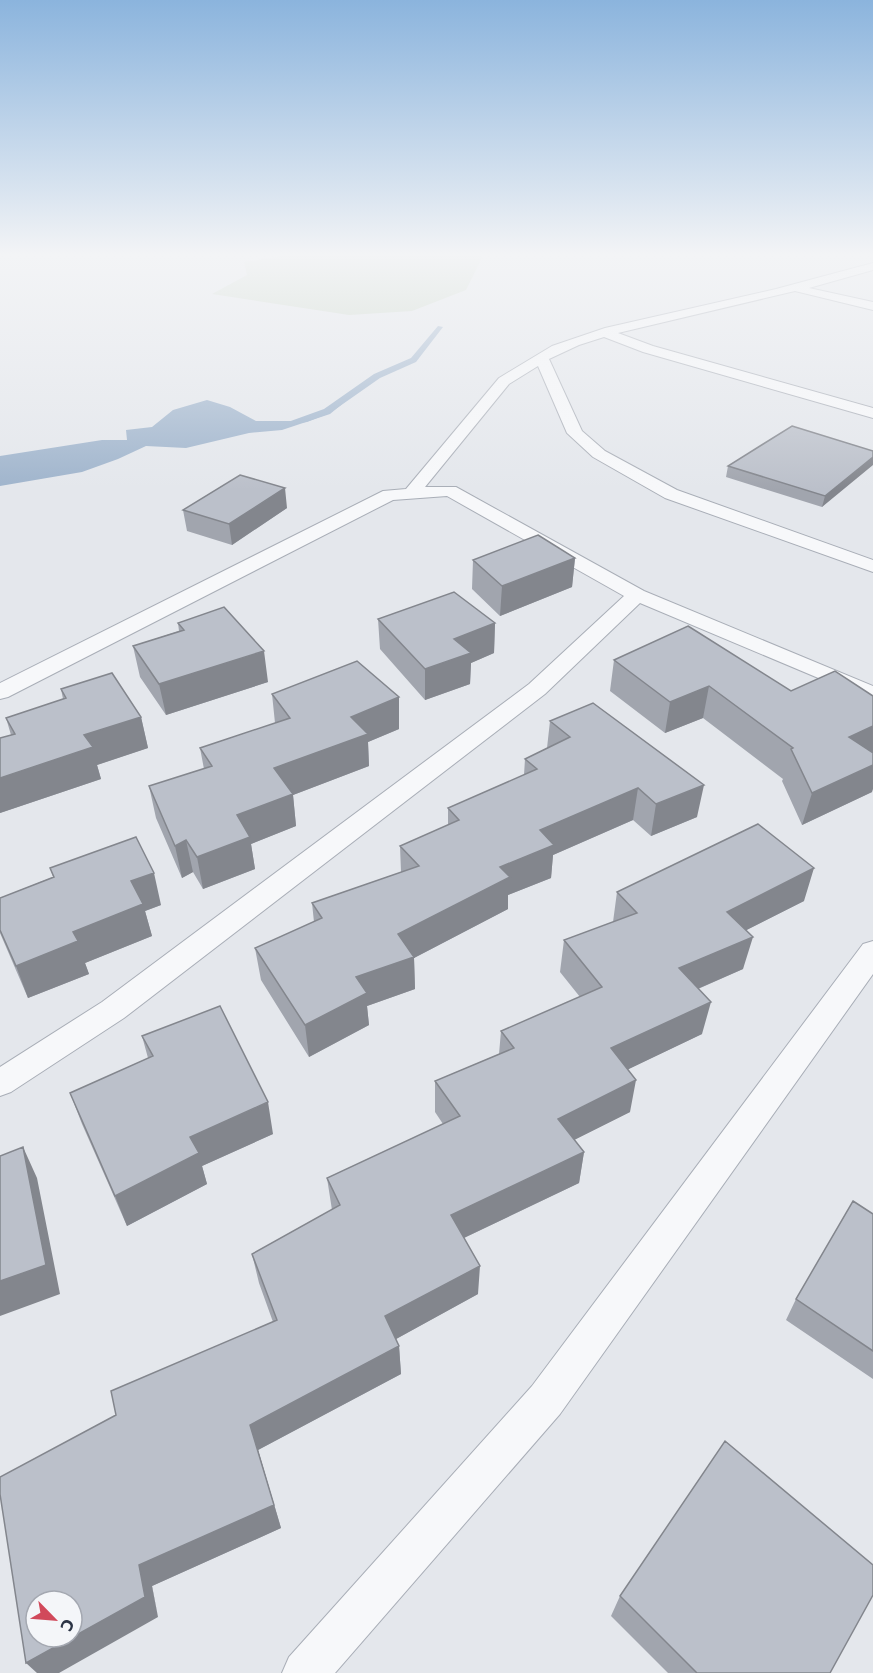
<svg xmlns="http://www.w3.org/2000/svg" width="873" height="1673" font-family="Commissioner,sans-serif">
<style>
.green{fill:#c9d6c5}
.water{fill:#9fb4cc}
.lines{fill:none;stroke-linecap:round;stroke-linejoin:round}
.stream{fill:#9fb4cc;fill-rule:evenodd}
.lane-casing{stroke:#a9aeb7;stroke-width:2}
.lane{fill:#f7f8fa;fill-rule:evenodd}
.wall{fill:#a1a5ae}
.shaded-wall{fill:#83868d}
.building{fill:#bbc0ca;stroke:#83868d;stroke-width:1.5;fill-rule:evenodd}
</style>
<rect width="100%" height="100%" fill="#e4e7ec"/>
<!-- green -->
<path class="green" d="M283,256h197l2,2 -16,32 -54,21 -63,4 -137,-21 35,-19 -3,-13z"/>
<!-- water -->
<path class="water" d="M358,391l-28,23 -48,16 -33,3 -63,15 -40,-2 -28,13 -36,13 -82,14v-30l102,-16h25l-1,-10 26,-3 21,-17 34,-10 23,7 26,14h42l30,-10z"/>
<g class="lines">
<!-- stream -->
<path class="stream" d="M438,326l5,1 -27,35 -36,16 -50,35 -23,9 -15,2 -4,-2 36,-13 50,-35 37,-16z"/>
<defs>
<path id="lane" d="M873,263v7l-64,18 64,14v8l-78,-19 -177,42 35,13 220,62v10l-230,-66 -39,-15 -25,8 -30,14 33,72 23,20 72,39 196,70v12l-208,-74 -72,-41 -26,-24 -29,-67 -29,18 -84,103h31l188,104 229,95v15l-233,-98 -95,91 -421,324 -113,74 -11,4v-29l102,-65 427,-318 95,-88 -177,-100 -54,4 -385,197 -8,2v-16l383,-192 23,-2 93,-111 53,-32 53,-18 171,-39z
M873,941v33l-313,440 -225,259h-53l7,-16 243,-271 331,-442z"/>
</defs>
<!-- lane casing -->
<use href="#lane" class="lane-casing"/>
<!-- lane -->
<use href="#lane" class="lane"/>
</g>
<!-- wall -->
<path class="wall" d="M873,451l-51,56 -96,-30 2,-11z
M287,508l-55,37 -45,-14 -4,-21z
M575,558l-3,29 -72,29 -28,-27 1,-29z
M378,619l117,4 -1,30 -23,10 -1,21 -45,16 -45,-51z
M178,623l90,59 -102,33 -26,-38 -7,-31 46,-15z
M614,660l177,31 82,5 -1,96 -70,33 -20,-44 1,-2 -80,-61 -38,15 -55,-42z
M61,689l80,28 7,31 -51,17 4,14 -101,34v-75l11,-3 -5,-17 57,-19z
M272,694l127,35 -31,13 1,24 -76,29 3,31 -45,18 4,25 -52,20 -10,-17 -11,6 -26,-60 -7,-32 55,-17 -4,-21 75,-25z
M550,721l147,96 -46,19 -18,-16 -80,35 -2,23 -43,17v14l-94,49 1,31 -48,17 2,19 -60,32 -48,-77 -6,-32 59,-26 -2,-19 89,-31 -1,-26 48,-21v-17l76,-33 1,-16 22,-11z
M50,868l111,37 -16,6 7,25 -67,27 4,11 -61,24 -28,-65v-35l53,-21z
M617,892l187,9 -58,29 -3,39 -45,20 4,45 -74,35 2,43 -56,28 10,12 -5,31 -115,55 14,56 -82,45 3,7 2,28 -143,76 23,78 -129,58 6,31 -42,-202 157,-93 -14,-39 -7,-29 80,-44 -5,-32 116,-54 -8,-12v-31l64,-27 2,-23 79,-34 -20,-25 4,-32 49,-18z
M142,1036l131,98 -71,32 5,18 -80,42 -45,-102 -12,-31 78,-35z
M873,1214v165l-87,-59 10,-21z
M620,1596l210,77h-162l-57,-57z"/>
<!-- shaded-wall -->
<path class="shaded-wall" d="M873,457v8l-51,42 3,-11z
M285,488l2,20 -55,37 -3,-21z
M575,558l-3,29 -72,29 2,-30z
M495,623l-1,30 -23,10 -1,21 -45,16v-31l29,-30z
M264,651l4,31 -102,33 -7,-31z
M709,686l-6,32 -38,15 5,-31z
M399,697v32l-31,13 1,24 -76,29 3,31 -45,18 4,25 -52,20 -6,-32 40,-42 37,-47 77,-51z
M141,717l7,31 -51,17 4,14 -101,34v-35l84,-43z
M873,726v26l-34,16 10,-31z
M873,765v24l-1,3 -70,33 10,-32z
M704,785l-7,32 -46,19 5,-32z
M638,788l-5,32 -80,35 -2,23 -43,17v14l-94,49 1,31 -48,17 2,19 -60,32 -4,-32 51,-48 42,-43 102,-67 40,-37z
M186,840l7,32 -11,6 -7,-32z
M814,868l-10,33 -85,43 8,-32z
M154,873l7,32 -16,6 7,25 -67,27 4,11 -61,24 -12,-32 57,-34 58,-51z
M753,937l-10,32 -71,31 7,-32z
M711,1002l-9,32 -96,46 5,-32z
M636,1080l-6,32 -76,38 4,-31z
M268,1102l5,32 -71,32 5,18 -80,42 -12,-30 75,-59z
M23,1147l14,31 23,116 -60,22v-35z
M584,1152l-5,31 -128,61v-29z
M480,1266l-2,28 -91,50 -2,-28z
M399,1346l2,28 -143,76 23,78 -129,58 6,31 -99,56h-22l-11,-10 113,-98 111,-140z"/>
<!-- building -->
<path class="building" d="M792,426l81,25v6l-48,39 -97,-30z
M240,475l45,13 -56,36 -46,-14z
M538,535l37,23 -73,28 -29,-26z
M454,592l41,31 -41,16 17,14 -46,16 -47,-50z
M224,607l40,44 -105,33 -26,-38 51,-16 -6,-7z
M688,626l103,65 44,-20 38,25v30l-24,11 24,16v12l-61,28 -21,-44 2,-1 -84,-62 -39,16 -56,-42z
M357,661l42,36 -48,20 17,17 -94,34 19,26 -56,21 13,22 -53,20 -11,-17 -11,6 -26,-60 63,-20 -12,-18 90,-30 -18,-24z
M112,673l29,44 -57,18 9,12 -93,31v-40l15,-4 -9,-16 60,-20 -5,-9z
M593,703l111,82 -48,19 -18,-16 -98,42 14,15 -54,22 10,10 -112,57 16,23 -58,20 11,16 -62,32 -50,-77 67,-30 -10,-15 107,-37 -19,-20 59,-26 -11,-12 89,-39 -12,-10 45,-22 -20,-16z
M758,824l56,44 -87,44 26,25 -74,31 32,34 -100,46 25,32 -78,39 26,33 -133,63 29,51 -95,50 14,30 -149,79 24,80 -135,60 6,32 -119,66 -26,-169v-17l116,-62 -5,-24 166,-71 -25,-66 88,-49 -13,-27 133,-62 -25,-35 79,-33 -13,-17 101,-44 -38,-47 73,-27 -20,-21zM36,1601h36v36h-36z
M136,837l18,36 -23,8 12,23 -70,28 5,9 -62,25 -16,-36v-32l54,-21 -4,-9z
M220,1006l48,96 -78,35 9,16 -84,43 -45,-103 83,-37 -11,-20z
M23,1147l23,118 -46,16v-125z
M853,1201l20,13v137l-77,-52z
M725,1441l148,124v30l-43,78h-133l-77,-77z"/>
<!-- sky -->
<linearGradient id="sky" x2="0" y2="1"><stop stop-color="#8bb4dd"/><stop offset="0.52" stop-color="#f3f4f6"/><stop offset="1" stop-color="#f3f4f6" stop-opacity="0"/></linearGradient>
<rect width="873" height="490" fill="url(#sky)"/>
<!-- north arrow -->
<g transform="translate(54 1619) rotate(115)"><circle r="28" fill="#f4f6f9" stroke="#a4a8b1" stroke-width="1.5"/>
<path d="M0-4.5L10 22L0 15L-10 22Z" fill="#d1495b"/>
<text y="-9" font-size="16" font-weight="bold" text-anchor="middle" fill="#2b3445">С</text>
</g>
</svg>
